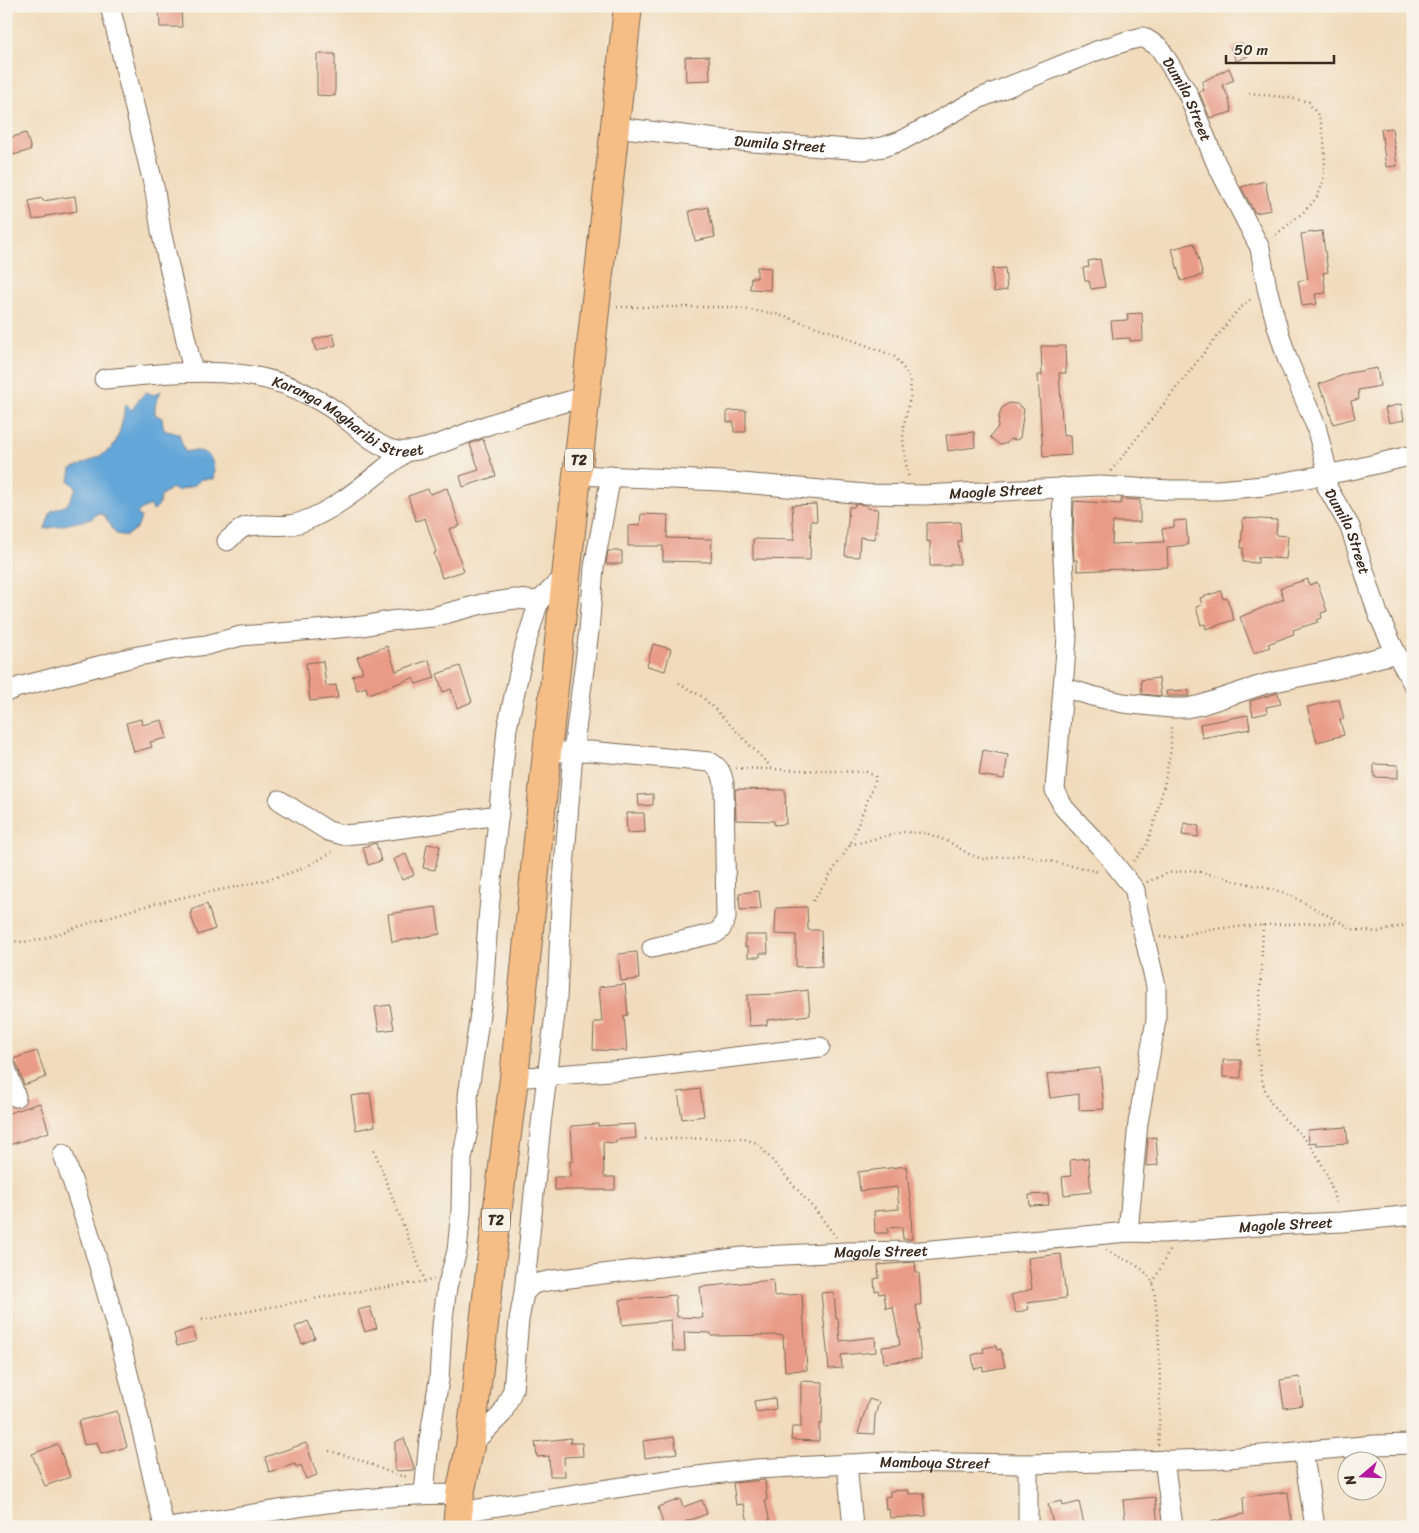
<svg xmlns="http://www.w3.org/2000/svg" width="1419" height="1533" font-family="Sriracha,sans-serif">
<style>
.water{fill:#63a6d8;stroke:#4f687b}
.building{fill:#e99b87}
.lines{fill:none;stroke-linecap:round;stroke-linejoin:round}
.minor-casing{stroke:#7b6855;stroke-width:21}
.highway-casing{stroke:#7b6855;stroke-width:30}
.path{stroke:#7b6855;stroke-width:2.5;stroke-dasharray:1 4;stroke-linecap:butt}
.minor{stroke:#fff;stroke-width:19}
.highway{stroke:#f6be87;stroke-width:28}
.labels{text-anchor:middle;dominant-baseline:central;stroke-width:5;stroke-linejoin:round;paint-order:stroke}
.shield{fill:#f7f3e8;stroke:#73665b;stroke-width:1}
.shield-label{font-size:14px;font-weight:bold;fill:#3b2a1e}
.street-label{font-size:15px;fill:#3b2a1e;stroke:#f7f3e8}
</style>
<rect width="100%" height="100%" fill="#f7f3e8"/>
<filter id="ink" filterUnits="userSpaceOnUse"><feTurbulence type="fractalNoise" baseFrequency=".02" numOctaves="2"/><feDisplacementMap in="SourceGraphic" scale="10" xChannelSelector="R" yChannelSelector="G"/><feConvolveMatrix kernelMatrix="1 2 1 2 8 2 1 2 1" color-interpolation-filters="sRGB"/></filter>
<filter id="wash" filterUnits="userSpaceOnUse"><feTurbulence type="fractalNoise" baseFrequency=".0096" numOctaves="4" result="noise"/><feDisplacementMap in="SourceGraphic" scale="20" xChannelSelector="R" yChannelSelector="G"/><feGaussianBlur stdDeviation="1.12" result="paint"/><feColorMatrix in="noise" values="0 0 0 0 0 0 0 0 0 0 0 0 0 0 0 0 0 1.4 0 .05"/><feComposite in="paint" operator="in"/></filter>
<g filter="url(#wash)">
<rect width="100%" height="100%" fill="#f1dbbc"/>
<!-- water -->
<path class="water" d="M161,391l-6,15v8l7,4 2,12 15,4 6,18c4,-1 8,-2 12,-1 15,0 19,16 16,28h-12l-6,6 -18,6 -6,-3 -10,8 -2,9 -6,6 -2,-6 -11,5 -3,4 4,3 -3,10 -12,9 -10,-2 -12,-19 -6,-2 -7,6 -46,10 6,-18 16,-6 9,-17 -7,-7 2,-12c10,-4 35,-14 42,-23 7,-9 10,-30 13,-42l6,6 7,-11 7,-7 8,3z"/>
<g id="blocks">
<!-- building -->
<path class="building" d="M159,6h22l1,21h-22z
M1242,43l6,13 -12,5 -5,-13z
M317,54h18v42l-18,-1z
M709,56l1,24 -24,1 -1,-24z
M1229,68l5,12 -12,5 6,11 4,16 -22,6 -11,-26 5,-2 -2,-8z
M1392,128l5,38 -11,1 -5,-38z
M26,133l5,17 -25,7v-18z
M1265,181l6,29 -16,3 -14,-26z
M75,196l2,15 -31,5v1l-13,3 -4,-19 13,-3 1,3z
M708,207l7,30 -20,4 -6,-30z
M1322,231l6,41 -5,1 3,20 -11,1 2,10 -15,2 -4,-25 10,-2 -7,-45z
M1194,243l9,32 -22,6 -9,-32z
M1100,259l5,28 -14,2 -2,-8h-4l-2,-13 6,-1 -1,-6z
M757,267l14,1 -1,22 -20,-1 1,-11h6z
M1005,268l2,22 -13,2 -2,-23z
M1142,313l1,27 -13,1v-3l-17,1 -2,-18 17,-1 -1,-6z
M333,334l3,11 -20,6 -3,-11z
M1041,346h24l1,27h-7l4,63 7,-1 1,20 -28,2 -5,-82h4z
M1377,368l3,18 -22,4 1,9 -8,2 4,17 -22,6 -8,-29 -2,1 -4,-12 30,-11z
M1009,403l8,1 7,5 -4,29 -4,2 -6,-1 -3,4 -7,2 -10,-8 8,-10 1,-11 3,-8z
M1401,404l3,16 -15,3 -4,-15z
M746,410v22h-12v-10h-7v-11z
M974,432l1,15 -27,4 -2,-16z
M483,439l13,37 -33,11 -3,-11 19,-6 -9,-26z
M447,488l13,38 -11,3 15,42 -22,7 -8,-25 2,-1 -11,-34 -9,3 -8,-25 20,-7 2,5z
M1121,499l19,1v22h-27l-1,22 52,-2 -2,-13 12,-2v-6l12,-1 2,25 -21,2 1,20 -91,4v-11h-3l-1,-22 1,-37 47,3z
M816,504l1,17h-6l-1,39 -57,-1v-20l41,1 -2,-35z
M855,504l12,1v3l11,1 -3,30 -15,-2 -1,20 -14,-1 4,-49h5z
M641,514l27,1 -1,23 45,1 -1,23 -48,-1v-15h-35v-20l12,-1z
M1243,518l34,2 -1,15 12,1 -2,23 -28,-2v6l-15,-1v-14h-2z
M960,522l1,19h-3l2,23h-10v2h-20v-25l-3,1v-19z
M608,551h14v13h-16z
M1308,579l1,6 8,-3 10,29 -6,2 1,5 -5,2 1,2 -25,8 1,4 -26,10 2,3 -16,6 -14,-36 44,-18 -4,-11z
M1221,591l2,8 4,-1 7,22 -28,9 -1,-5 -4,1 -5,-18 6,-2 -2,-7z
M653,644l18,5 -6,22 -18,-5z
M387,646l9,25 33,-11 6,18 -19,6 -3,-6 -45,16 -2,-7 -9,3 -5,-14 11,-4 -6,-15z
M323,661l3,25 10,-1 2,13 -28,3 -4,-38z
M460,666l12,36 -15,6 -6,-19 -8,3 -6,-18z
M1159,678l2,18 -19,-2 -1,-14z
M1189,690v6h-22l-1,-5z
M1278,693l3,11 -15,3 1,6 -14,3 -3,-15z
M1339,699l5,20 -4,1 4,15 -27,7 -10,-35z
M1248,715l2,14 -48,9 -2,-14z
M141,719l1,6 20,-5 5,18 -17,4 2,5 -18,5 -8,-29z
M983,750l25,5 -4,24 -25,-4z
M1374,764l24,1v13l-24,-1z
M735,789l50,1 1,34 -12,1v-4l-38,-1z
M653,794v11l-14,1 -1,-11z
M626,813h18l1,19 -18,1z
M1184,823l15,3 -1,11 -16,-2z
M376,843l5,18 -13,4 -5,-18z
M427,844l13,2 -5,24 -12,-2z
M406,854l8,21 -12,5 -8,-21z
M759,891l2,18 -21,1 -1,-17z
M207,904l8,25 -17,6 -8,-22 2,-1 -1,-2z
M436,907l4,27 -48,8 -4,-28z
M807,907l1,23h13l1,36 -26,1v-32l-21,-1 1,-26z
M745,935h22l1,18h-8v4h-12v-10h-3z
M637,952l2,27 -18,2 -3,-27z
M625,984l3,31 -4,1 3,35 -34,-1 1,-28h8l-3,-35z
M808,990l2,25 -43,5v5l-18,1 -2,-31 32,-1z
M390,1005l4,24 -15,2 -4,-24z
M37,1051l9,26 -22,8 -7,-21 -4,-5z
M1223,1060h18v18l-18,-1z
M1100,1068l4,41 -25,1v-16l-29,4 -3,-24z
M700,1089l4,27 -22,3 -4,-27z
M370,1093l5,33 -19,4 -5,-34z
M40,1103l9,29 -40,13 -3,-9v-22z
M598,1124v2l37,-2 1,14 -20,2v3l-13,-1 1,35h11v13h-60l-1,-13h16v-16h3l-2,-35z
M1346,1127l2,16 -31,2 -1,-3 -7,1 -1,-13z
M1156,1137l2,28 -12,1 2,-28z
M1088,1158l3,34 -27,3 -2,-18 9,-1 -1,-16z
M906,1166l5,39 1,34h-9l-1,-12 -14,1v5h-13l-1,-22 25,-2 -2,-22 -37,4 -2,-19z
M1048,1194l1,11 -19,1 -1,-11z
M1061,1254l5,44 -39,5 2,6 -13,4 -5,-18 21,-6 -4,-31z
M915,1262l1,11h3l1,13 1,19h-5l4,25 -2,1 3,28 -37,4 -2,-16 18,-2 -7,-38 -7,1 -2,-15 -5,1 -1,-4 -3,1 -1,-12 5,-1 -1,-13z
M773,1280l1,16 28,-2 5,76 -22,1 -2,-36 -72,1v-3l-27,-1 1,19h-12l-2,-31 -49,5 -2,-25 55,-5 2,22 26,1 -3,-31z
M834,1292l2,27 2,-1 2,23 35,-4 1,15 -35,3 1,13 -13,1 -8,-76z
M370,1307l7,21 -12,4 -7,-22z
M308,1321l7,17 -13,6 -7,-17z
M192,1328l4,13 -19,5 -3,-12z
M996,1346l1,4 4,-1 4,18 -22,4v-4l-9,2 -2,-14 12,-3 -1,-4z
M1299,1377l4,28 -19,3 -4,-28z
M801,1381l22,1 -1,42h-3v17l-28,-1 1,-13h9z
M775,1398l1,11 -20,3 -2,-11z
M869,1399l10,3 -4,14 -1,18 -16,-1z
M117,1411l10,36 -26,7 -4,-12 -13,3 -6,-24z
M674,1437l3,16 -32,5 -2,-17z
M404,1438l11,32 -20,1v-29z
M571,1438l-1,5h12l1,13 -19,1 1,19h-15l-1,-20 -12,1 -2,-15z
M306,1443l11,32 -11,4 -5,-14 -5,2 -1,-3 -26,8 -4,-15z
M58,1444l12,33 -25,9 -13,-32z
M765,1480l2,20h-2l6,27h-22l-5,-23 -8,1 -3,-22z
M908,1490l1,4 15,-1 2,23 -36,2 -1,-9 -3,1 -1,-13 5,-1v-5z
M1288,1492l4,35h-12v-3l-27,3h-42v-5l33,-8 -1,-17z
M1155,1497l3,30h-32l-3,-27z
M680,1499l3,8 19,-7 5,14 -23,8v5h-20l-6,-20z
M1062,1501l1,5 16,-4 5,22 -13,3h-17l-6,-23z"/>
</g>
</g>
<g filter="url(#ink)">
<use href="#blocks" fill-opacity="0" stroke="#7b6855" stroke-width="1"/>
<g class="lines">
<defs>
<g id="minor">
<path d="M110,6l45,185 6,40 32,140"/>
<path id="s1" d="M616,127l109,13 138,10 20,-3 18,-6 77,-42 118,-48 34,-11 13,-3 16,10 28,45 29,71 44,85 7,40 10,38 10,32 29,68 12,48 -1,13 23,40 28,87 18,39 17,31"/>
<path id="s2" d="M104,379c69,-6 145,-18 208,18 10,5 20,11 29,18 15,11 37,34 57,36 28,3 63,-17 90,-26 32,-11 65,-19 98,-29"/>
<path id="s3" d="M577,475l144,6 144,13 59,1 176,-9 71,4h47l46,-4 87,-16 62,-15"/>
<path d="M1063,487l-1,51 5,99 -12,153 9,18 41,44 30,38 2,16 19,80v34l-18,103 -10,109"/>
<path d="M227,541c5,-4 12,-12 18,-14 18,-6 36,3 57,-5 40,-15 71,-46 105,-71"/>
<path d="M1063,687l29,9 31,7 48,5h15l15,-3 64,-21 67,-14 64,-17"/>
<path d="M6,692l13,-5 114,-30 42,-8 32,-4 34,-9 122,-10 26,-5 44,-4 49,-13 33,-5 24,2"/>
<path d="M561,752l28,-1 121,11c10,6 12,11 14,22l2,134 -5,11 -5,4 -64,15"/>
<path d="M279,800l49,31 15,4 23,-2 133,-18"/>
<path d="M6,1068l10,29"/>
<path d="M514,1078l110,-8 196,-23"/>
<path d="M63,1154c43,121 73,247 101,373"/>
<path d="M524,1293l17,-169 16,-125 4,-92 12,-155 16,-121 5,-64 17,-91"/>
<path id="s4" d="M470,1446l32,-32 11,-24 6,-70 5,-27 9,-9 20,-4 190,-23 104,-5 74,-1 207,-19 35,1 110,-8 69,-3 71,-7"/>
<path d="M1303,1451l12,76"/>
<path d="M1164,1460l9,67"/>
<path d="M847,1464l6,63"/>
<path d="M424,1494l5,-54 10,-60 3,-54 5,-39 10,-36 4,-41 1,-51 7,-34 -1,-29 15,-103 5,-73 19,-192 18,-82 14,-45 28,-27"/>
<path id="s5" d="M459,1512l222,-34 75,-9 131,-7 141,2 187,-5 159,-14 39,-1"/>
<path d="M175,1527c94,-16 189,-33 285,-33"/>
<path d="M1028,1527v-63"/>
</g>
<path id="highway" d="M457,1527l3,-33 10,-48 20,-175 24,-193 33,-326 81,-746"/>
</defs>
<!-- minor casing -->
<use href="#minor" class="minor-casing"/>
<!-- highway casing -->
<use href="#highway" class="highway-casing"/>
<!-- path -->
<path class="path" d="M1249,93l41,5 19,4c2,5 6,9 9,13 8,17 10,63 0,80 -9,15 -32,31 -45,42
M617,307h113l46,7 53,17 65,25 11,14 5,11 1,13 -7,30 -1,15 3,25 3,15
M1111,471l126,-160 16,-14
M679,683l22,13 14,13 58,60
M736,768l130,4 9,4 1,3 -26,66 -37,56
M850,845l53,-13 23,1 23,9 20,12 13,5 40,-4 77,17
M1134,861l12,-15 10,-29 9,-36 6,-32v-24
M1147,882l21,-9 24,-3 94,23 69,37 25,2 33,-9
M1263,925c-1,24 -2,48 -3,72 -1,31 -6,73 9,102 8,16 23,26 35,39 18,19 26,44 33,68
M1160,937c19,2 36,-6 54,-8 42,-4 83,-6 125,-6
M6,938c19,10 44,-2 63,-8 35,-12 70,-23 106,-31 36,-8 73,-13 108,-24 18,-5 36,-14 51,-25
M645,1139l96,-1 16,5 59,68 20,26
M374,1150l51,131
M1106,1250c16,10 38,14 47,33 8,51 8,111 5,163
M1153,1283l17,-34
M202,1320l138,-26 94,-14
M329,1451l29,8 38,16 13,2"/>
<!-- minor -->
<use href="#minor" class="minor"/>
<!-- highway -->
<use href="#highway" class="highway"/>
</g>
</g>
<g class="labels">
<!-- shield labels -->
<g class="shield">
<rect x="565" y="448.5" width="28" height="23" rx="4"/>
<rect x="482" y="1208.5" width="28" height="23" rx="4"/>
</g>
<g class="shield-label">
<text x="579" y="460">T2</text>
<text x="496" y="1220">T2</text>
</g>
<!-- street labels -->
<g class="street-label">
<text stroke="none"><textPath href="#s1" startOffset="630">Dumila Street</textPath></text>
<text stroke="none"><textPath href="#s1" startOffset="165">Dumila Street</textPath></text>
<text stroke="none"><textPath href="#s2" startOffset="255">Karanga Magharibi Street</textPath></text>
<text stroke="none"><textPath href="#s3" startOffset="420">Maogle Street</textPath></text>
<text stroke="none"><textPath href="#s1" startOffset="1095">Dumila Street</textPath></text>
<text stroke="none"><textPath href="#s4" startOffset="938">Magole Street</textPath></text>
<text stroke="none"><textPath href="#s4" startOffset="532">Magole Street</textPath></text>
<text stroke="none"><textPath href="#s5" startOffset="479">Mamboya Street</textPath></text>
</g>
</g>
<!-- margin -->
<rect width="1419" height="1533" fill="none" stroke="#f7f3e8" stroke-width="25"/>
<!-- north arrow -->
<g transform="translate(1362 1476) rotate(251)"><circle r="24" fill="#f7f3e8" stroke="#aca397"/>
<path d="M0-4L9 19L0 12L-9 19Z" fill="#b5179e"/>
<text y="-8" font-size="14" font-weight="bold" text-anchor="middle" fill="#3b2a1e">N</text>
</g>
<!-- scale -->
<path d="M1226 55v8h108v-8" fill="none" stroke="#3b2a1e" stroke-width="2.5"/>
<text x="1234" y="55" font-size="15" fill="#3b2a1e" stroke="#f7f3e8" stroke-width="4" paint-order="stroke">50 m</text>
</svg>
